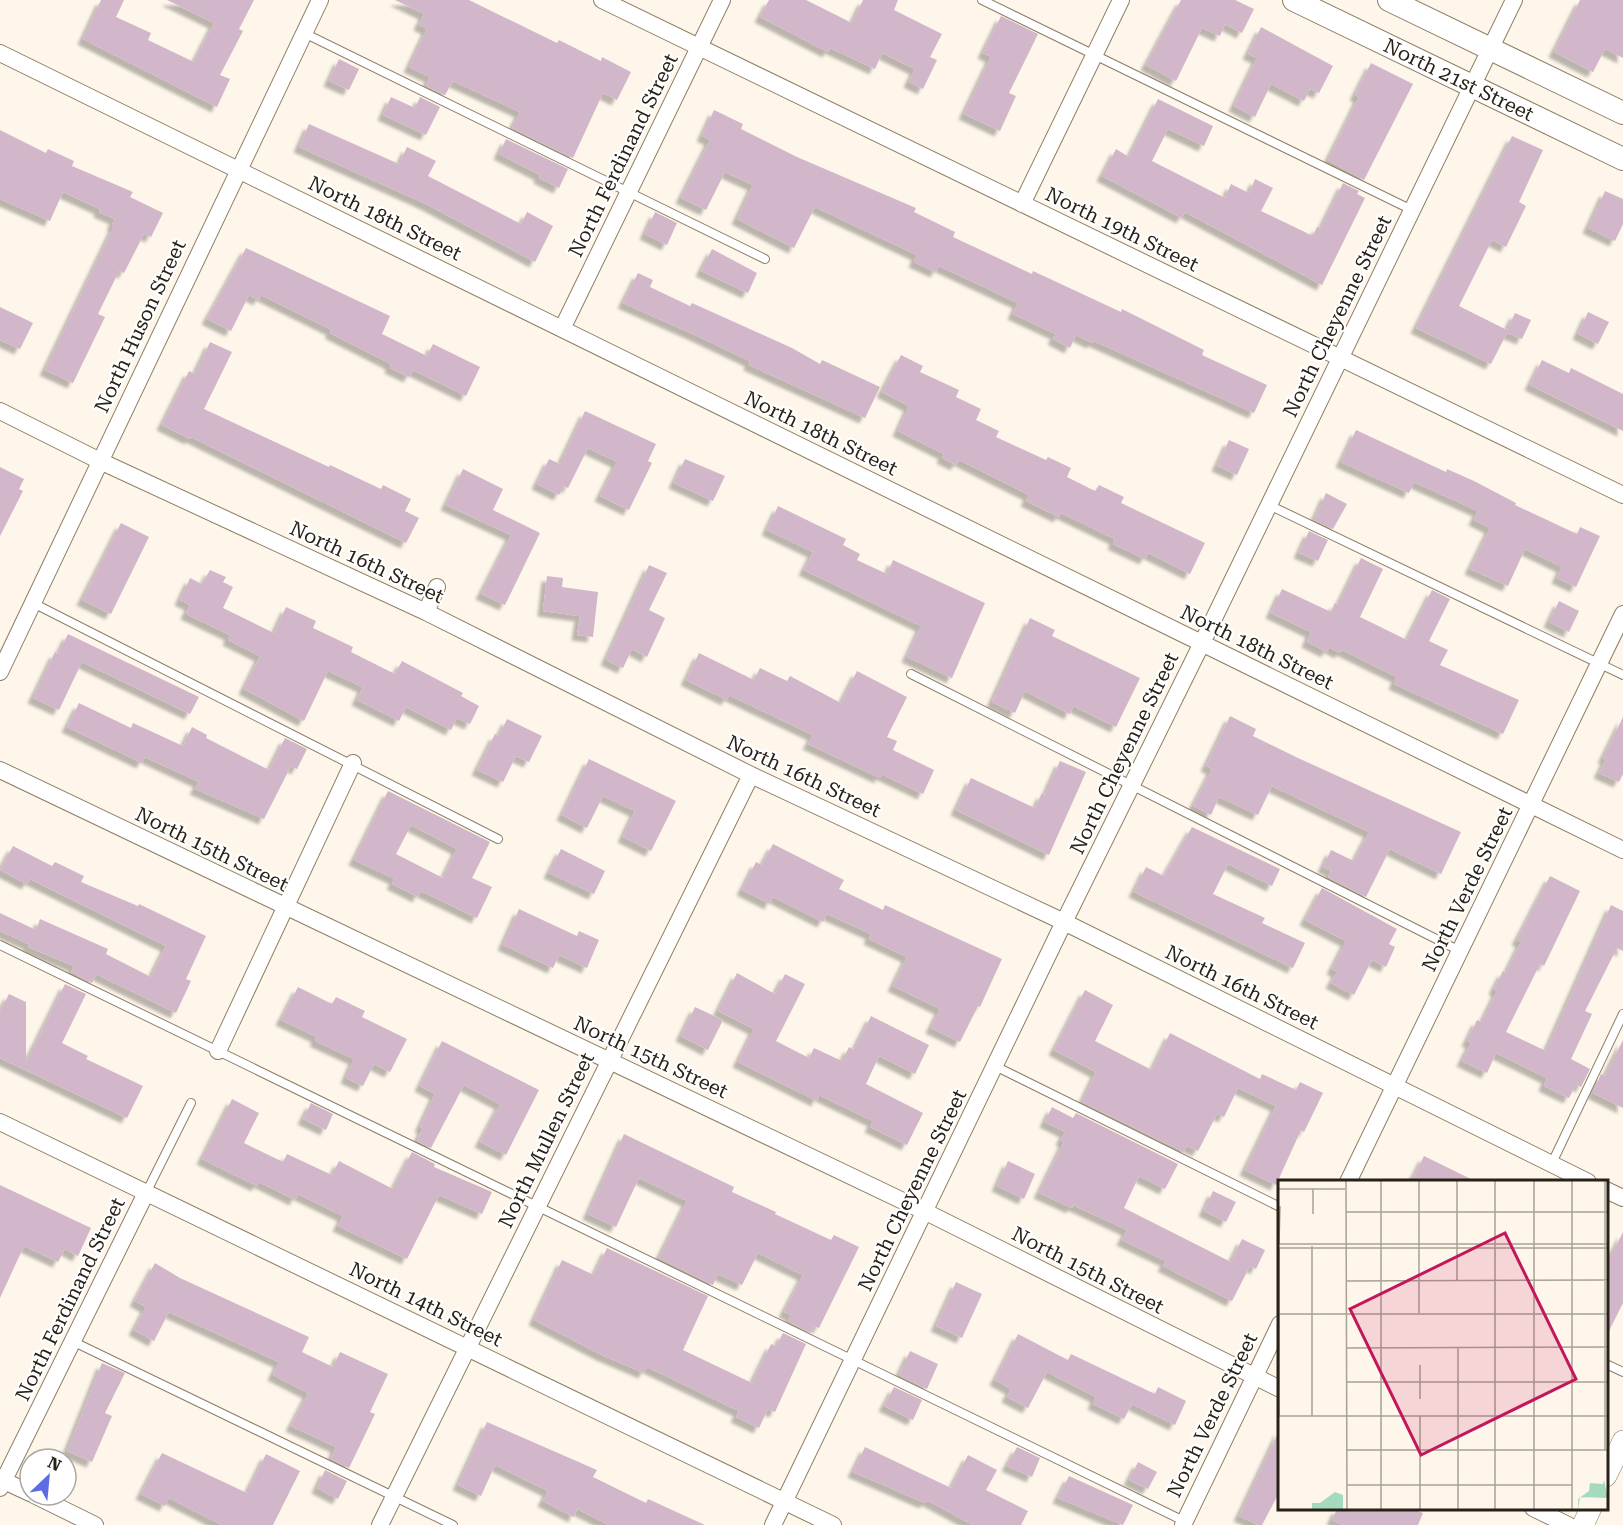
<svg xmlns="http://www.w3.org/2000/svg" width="1623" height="1525" font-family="'Roboto Serif',serif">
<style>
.building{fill:#d2b6ca;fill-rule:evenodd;filter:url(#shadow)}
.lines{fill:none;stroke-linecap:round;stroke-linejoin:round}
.service-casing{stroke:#8f7e65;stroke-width:10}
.minor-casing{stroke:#8f7e65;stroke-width:18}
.tertiary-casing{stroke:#8f7e65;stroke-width:22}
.secondary-casing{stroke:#8f7e65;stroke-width:24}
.service{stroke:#fff;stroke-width:8}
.minor{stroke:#fff;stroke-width:16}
.tertiary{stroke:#fff;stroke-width:21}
.secondary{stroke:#fff;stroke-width:22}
.labels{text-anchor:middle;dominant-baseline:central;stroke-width:4.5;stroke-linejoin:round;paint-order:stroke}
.street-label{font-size:20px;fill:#282117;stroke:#fff}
.inset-road{fill:none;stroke:#a8a196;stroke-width:1.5}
.view{fill:#c2185b;fill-opacity:0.15;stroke:#c2185b;stroke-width:3}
.inset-edge{fill:none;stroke:#282117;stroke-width:3}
</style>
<defs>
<filter id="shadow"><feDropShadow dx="-5.5" dy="5.5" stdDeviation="1.5" flood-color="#0004"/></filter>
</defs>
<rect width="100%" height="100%" fill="#fef6eb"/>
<!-- building -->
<path class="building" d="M101,0h23l-8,17 35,16 -3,7 46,22 20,-39 -47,-23h87l-15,29 4,2 -23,44 10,4 -13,28 -134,-68z
M395,0h74l88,43 2,-3 42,21 1,-4 29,15 -14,28 -14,-7 -30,65 -61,-30 8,-16 -67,-31 -8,14 -19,-9 4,-9 -21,-10 18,-38 -8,-4 5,-11z
M769,0h37l46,23 11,-23h35l-4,10 48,24 -12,23 7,3 -14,29 -14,-7 6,-13 -33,-16 -7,16 -45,-21 -2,4 -68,-35z
M1181,0h54l19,9 -12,24 -17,-9 -5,12 -18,-8 -26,53 -30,-16z
M1580,0h43v58l-18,-9 -12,23 -39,-20z
M1001,16l37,18 -29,59 7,3 -16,35 -36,-17 27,-57 -8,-4z
M1261,27l72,39 -14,27 -9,-4 -6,12 -33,-17 -16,33 -21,-11 23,-48 -9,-4z
M339,59l20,10 -10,21 -20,-9z
M1371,63l42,21 -49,96 -36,-20 31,-63 -4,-2z
M391,97l24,11 5,-11 20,10 -14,28 -43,-20z
M1158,99l55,27 -9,20 -36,-17 -16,32 73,37 6,-14 18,9 6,-14 18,9 -12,23 52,25 4,-9 4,1 22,-45 16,8 -2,3 8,4 -43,87 -137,-73 -3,6 -80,-42 14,-27 13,8z
M714,110l29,14 -2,5 56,28 119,51 -2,4 41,20 -2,5 79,37 1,-3 88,41 1,-3 82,41 -2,5 65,30 -13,28 -160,-72 -2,2 -16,-8 -6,13 -17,-9 3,-5 -43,-20 5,-11 -79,-37 -3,6 -22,-10 3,-7 -102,-48 -21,41 -57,-29 16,-34 -28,-13 -19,38 -25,-12 29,-58 -8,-4z
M309,124l90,40 8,-17 29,14 -8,15 93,48 6,-12 26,14 -18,36 -109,-58 -127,-57z
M0,130l46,23 2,-4 26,12 -2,5 61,26 -3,5 33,16 -12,24 -7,-3 -20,39 -5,-2 -21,43 7,3 -32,66 -28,-13 69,-144 -2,-1 3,-6 -16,-7 1,-3 -37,-17 -13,29 -50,-22z
M1512,136l31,14 -24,52 7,4 -20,41 -14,-7 -33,66 48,24 8,-17 16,7 -9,19 -15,-6 -16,31 -75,-36z
M506,139l62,30 -9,19 -20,-10 1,-3 -41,-21z
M1605,191l18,8v25l-8,17 -27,-13z
M655,212l22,11 -10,22 -22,-11z
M246,248l144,68 -8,18 45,22 6,-12 47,23 -14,29 -53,-26 -4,7 -19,-9 1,-4 -61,-31 2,-3 -71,-35 -2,5 -10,-5 -18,36 -24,-12z
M712,249l45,24 -9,20 -47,-22z
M638,273l15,7 -3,7 40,19 2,-3 100,45 28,16 2,-4 58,27 -15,31 -116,-53 1,-4 -57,-27 -70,-31z
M0,307l33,16 -13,26 -20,-9z
M1588,312l21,10 -11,22 -20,-10z
M210,342l22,10 -28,57 125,58 1,-2 51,24 2,-4 28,14 -6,12 14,7 -13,25 -215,-106 -1,2 -28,-14 27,-54 6,3z
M901,355l22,11 -3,6 39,18 -3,7 25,12 -5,11 23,11 -3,6 50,23 2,-3 23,11 -4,9 28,14 4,-6 25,12 -3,6 84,40 -15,31 -42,-21 -3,6 -32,-15 2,-5 -54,-26 -2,4 -33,-16 3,-6 -70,-35 -3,5 -14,-7 2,-4 -46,-23 11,-25 -27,-14z
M1542,360l27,13 2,-5 52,26v37l-93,-46z
M585,411l71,33 -8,17 4,2 -23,47 -29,-14 17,-34 -29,-14 -20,40 -4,-2 -5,9 -22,-11 12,-25 11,5z
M1356,430l90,42 1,-3 27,12 42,22 -1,2 62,29 3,-7 20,9 -24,51 -19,-9 5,-11 -37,-18 -17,37 -38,-17 20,-41 -16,-8 4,-9 -64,-29 -5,11 -68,-31z
M1229,440l20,9 -12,26 -20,-9z
M685,459l40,17 -12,25 -39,-18z
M0,467l24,12 -5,10 4,2 -23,45z
M463,469l40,20 -10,21 47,23 -35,72 -24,-11 30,-59 -65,-30z
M1326,493l21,11 -14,25 -19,-9z
M778,506l68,33 -3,6 17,9 -3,6 30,14 6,-14 92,43 -33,75 -45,-21 14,-31 -117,-56 9,-18 -46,-22z
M121,523l28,14 -38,77 -29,-14z
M1309,531l19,9 -10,21 -19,-8z
M1361,558l22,11 -23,48 47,23 25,-50 18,9 -21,42 19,9 -8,15 79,35 -16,34 -109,-50 3,-7 -55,-27 -2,3 -11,-6 -2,5 -20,-10 4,-10 -40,-19 11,-24 49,23 4,-9 3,2z
M649,565l18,8 -18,37 16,8 -18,39 -15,-8 -9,19 -17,-8z
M210,570l16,7 -3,5 10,5 -10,21 51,25 12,-26 30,14 -3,7 40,19 -2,5 44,22 7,-13 61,32 -2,3 18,10 -9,18 -13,-6 -6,12 -45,-23 -7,14 -42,-21 6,-13 -35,-16 -24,50 -60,-32 16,-33 -32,-16 2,-5 -44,-21 4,-9 -10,-5 10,-22 12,6z
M547,576l16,2 -1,9 36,5 -5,45 -16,-2 3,-19 -37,-5z
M1559,601l20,10 -10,21 -20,-10z
M1030,618l25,12 -3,6 88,42 -24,49 -43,-21 -3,8 -45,-23 -10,22 -23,-11z
M68,634l131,63 -9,17 -108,-52 -23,48 -26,-12 22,-46 3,2z
M699,653l55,27 6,-12 27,13 3,-5 51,27 16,-32 50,26 -20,40 10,4 -4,9 41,20 -11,24 -42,-20 -1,4 -72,-34 5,-9 -84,-40 -2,5 -41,-20z
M79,703l52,25 2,-5 50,23 9,-19 15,8 -1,3 63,32 16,-32 22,11 -10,20 -6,-3 -27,53 -69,-30 4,-7 -54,-25 -3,6 -75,-36z
M1230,716l26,13 -3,7 45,22 163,74 -20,42 -51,-25 -24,48 -38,-20 3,-6 -8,-4 8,-17 23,11 15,-29 -97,-46 -14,29 -39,-18 -8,18 -18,-9 19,-37 -6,-3z
M1623,717v57l-4,8 -20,-9 7,-14 -3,-1z
M507,719l35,17 -13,26 -13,-6 -13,26 -26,-12 18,-36 4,2z
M589,759l87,42 -25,50 -28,-14 12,-26 -32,-15 -16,32 -25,-13z
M1060,761l26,11 -37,83 -93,-45 15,-32 64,30 7,-15 3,2z
M388,791l102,51 -18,36 20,9 -15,31 -56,-27 -3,6 -26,-13 3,-5 -41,-19zM411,825l46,24 -14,29 -47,-24z
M1192,827l88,42 -8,17 -44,-22 -15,30 52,24 -3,5 43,20 -12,25 -159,-76 12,-25 18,9z
M773,844l71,36 -5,9 44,21 2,-5 117,54 -22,48 -2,-1 -18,36 -29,-14 9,-19 -47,-23 14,-29 -38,-18 2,-5 -44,-20 -4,8 -50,-25 -3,7 -28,-14 14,-28 6,3z
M13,846l39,20 3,-4 29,14 -3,6 57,24 1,-2 67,32 -20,43 5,2 -15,32 -80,-39 -4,9 -21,-11 3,-6 -46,-19 1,-3 -29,-13v-18l36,17 4,-11 68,30 -2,5 45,23 15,-31 -136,-67 -3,5 -27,-14z
M561,849l44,22 -11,23 -45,-21z
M1550,876l30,15 -36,75 -4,-2 -34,68 40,19 65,-146 12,6v40l-6,-3 -32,63 7,3 -21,45 19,10 -9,18 -5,-3 -7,14 -25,-12 3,-8 -51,-25 -9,20 -25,-12 9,-18 -4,-2 10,-21 5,2 15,-31 -3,-2 9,-18 3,2 15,-31 -4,-2z
M1322,888l75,41 -8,15 6,3 -9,20 -14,-7 -18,35 -23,-12 6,-11 -5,-3 14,-28 -41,-21z
M519,909l58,27 2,-5 20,9 -12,28 -28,-13 -6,13 -50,-23z
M737,973l38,21 10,-20 20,10 -29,57 33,17 5,-10 28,13 7,-14 5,3 17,-34 58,29 -14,29 -36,-18 -13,28 57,29 -16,32 -37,-18 3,-6 -54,-26 -2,6 -79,-39 16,-33 -36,-18z
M65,984l21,10 -24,49 26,13 -2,3 57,27 -16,32 -127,-60v-47l9,-17 17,8v61z
M298,987l34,17 4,-7 29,14 -3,6 45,22 -17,33 -16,-8 -11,22 -17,-8 8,-19 -39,-18 2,-4 -36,-17z
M1085,990l28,15 -18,36 57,29 18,-37 90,46 2,-5 34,16 4,-8 23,11 -19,39 -3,-2 -25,55 -31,-15 31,-64 -38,-18 -14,29 -7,-3 -19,37 -11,-5 -3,6 -102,-50 14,-30 -42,-22z
M695,1007l28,13 -15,30 -27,-14z
M1623,1040v68l-30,-15 8,-19 4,2z
M442,1041l97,49 -33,65 -26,-13 20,-38 -36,-19 -33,63 -14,-7 6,-13 -3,-1 15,-33 -15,-8z
M232,1099l27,14 -15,30 39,19 4,-8 45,21 7,-14 54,28 19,-37 23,12 -1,3 58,25 -10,22 -43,-19 -32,64 -69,-33 5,-10 -45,-22 -3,6 -36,-18 -2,4 -55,-27z
M311,1103l22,11 -7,16 -23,-11z
M1052,1107l21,11 3,-5 102,51 -13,25 -26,-13 -15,32 107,54 11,-23 23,11 -9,19 -6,-3 -18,35 -69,-35 3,-5 -44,-21 5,-10 -54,-25 -1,3 -33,-15 25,-51 -3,-2 4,-8 -20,-10z
M624,1134l110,53 -2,5 44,20 -1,2 56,26 3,-5 25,12 -40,81 -5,-2 -3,7 -23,-12 3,-6 -7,-3 19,-37 -45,-22 -16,32 -24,-11 -5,11 -54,-27 28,-57 -48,-23 -23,49 -28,-13z
M1424,1156l53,26h-66z
M1008,1161l27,13 -11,25 -27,-13z
M0,1185l91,43 -13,28 -13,-7 -7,13 -34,-16 -24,52z
M1213,1191l23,11 -10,20 -22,-11z
M1623,1232v71l-17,34v-71z
M607,1248l101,48 -25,54 69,33 19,-39 5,2 7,-13 23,11 -31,68 -7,-3 -9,19 -23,-11 3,-6 -92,-44 -3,6 -42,-18 -68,-35 28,-60 32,15z
M155,1263l25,15 129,59 -7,15 31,15 7,-15 48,22 -18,38 5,2 -26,54 -18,-9 5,-12 -45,-21 17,-33 -35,-18 6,-13 -110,-50 -15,29 -20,-11 12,-23 -11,-6z
M956,1282l26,12 -20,44 -26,-12z
M1018,1334l50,26 3,-6 84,40 3,-7 28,14 -11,24 -43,-21 -8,15 -31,-15 3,-7 -49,-25 -19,36 -21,-11 4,-8 -16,-9z
M910,1351l28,13 -11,25 -28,-14z
M102,1363l23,10 -20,40 7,3 -20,46 -25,-11z
M894,1387l28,13 -9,20 -29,-14z
M487,1422l110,48 -4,7 53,26 2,-4 57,26h-96l-32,-16 -3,8 -31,-16 5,-10 -53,-26 -14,31 -23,-11z
M1280,1429v62l-18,34h-3l-20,-9z
M865,1447l86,41 17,-33 29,15 -11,20 42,21 -7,14h-48l-46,-25 -2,3 -72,-31z
M1017,1447l23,11 -8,19 -25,-11z
M162,1453l85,40 19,-39 34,17 -27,54h-51l-53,-27 -4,8 -24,-12z
M1138,1462l19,10 -9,17 -19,-9z
M325,1470l22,11 -9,18 -21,-11z
M1069,1476l64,29 -10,20 -65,-27z
M1337,1509h76l10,4 -5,12h-75l-11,-5z"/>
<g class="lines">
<defs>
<path id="service" d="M982,0l430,210
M304,33l461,226
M1269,505l354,170
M33,603l465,236
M911,674l549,277
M0,945l1186,577
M995,1066l285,141
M1552,1163l71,-149
M146,1193l45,-90
M72,1341l381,184
M1606,1364l17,8"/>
<path id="minor" d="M602,0l1021,495
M0,53l1623,797
M1022,204l99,-204
M562,329l160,-329
M0,411l100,50 326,151 325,163 313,147 524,260
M426,612l11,-25
M0,672l320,-672
M0,770l926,442 354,177
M218,1051l135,-288
M0,1122l833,403
M1348,1182l275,-568
M1606,1190l17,8
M0,1479l30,14
M0,1488l146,-295
M34,1495l61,30
M1533,1508l35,17
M380,1525l371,-750
M773,1525l291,-603 138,-279 312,-643
M1183,1525l97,-201"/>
<path id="tertiary" d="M1606,1476l17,-35
M1583,1525l8,-17"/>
<g id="secondary">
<path id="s1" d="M1294,0l329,159"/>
<path d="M1389,0l234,113"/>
</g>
</defs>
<!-- service casing -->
<use href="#service" class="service-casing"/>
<!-- minor casing -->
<use href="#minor" class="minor-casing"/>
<!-- tertiary casing -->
<use href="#tertiary" class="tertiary-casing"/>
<!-- secondary casing -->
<use href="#secondary" class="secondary-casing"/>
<!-- service -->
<use href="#service" class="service"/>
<!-- minor -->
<use href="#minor" class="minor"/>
<!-- tertiary -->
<use href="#tertiary" class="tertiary"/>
<!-- secondary -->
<use href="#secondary" class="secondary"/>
</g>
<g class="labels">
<!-- street labels -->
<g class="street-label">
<text stroke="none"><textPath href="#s1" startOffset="183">North 21st Street</textPath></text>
<text transform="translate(623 155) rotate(-64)">North Ferdinand Street</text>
<text transform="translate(385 218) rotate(26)">North 18th Street</text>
<text transform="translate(1122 229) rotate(26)">North 19th Street</text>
<text transform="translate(1337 316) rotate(-64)">North Cheyenne Street</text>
<text transform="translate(140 326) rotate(-65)">North Huson Street</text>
<text transform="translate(821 433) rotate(26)">North 18th Street</text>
<text transform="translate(367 562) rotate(25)">North 16th Street</text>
<text transform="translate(1257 647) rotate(26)">North 18th Street</text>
<text transform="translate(1124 753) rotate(-64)">North Cheyenne Street</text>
<text transform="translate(804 776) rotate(25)">North 16th Street</text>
<text transform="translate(212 849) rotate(26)">North 15th Street</text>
<text transform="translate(1467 889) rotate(-64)">North Verde Street</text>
<text transform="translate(1242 987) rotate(26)">North 16th Street</text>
<text transform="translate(651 1057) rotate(25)">North 15th Street</text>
<text transform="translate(546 1140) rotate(-64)">North Mullen Street</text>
<text transform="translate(912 1190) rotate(-64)">North Cheyenne Street</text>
<text transform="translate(1088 1270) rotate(27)">North 15th Street</text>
<text transform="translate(70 1299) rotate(-64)">North Ferdinand Street</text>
<text transform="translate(426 1304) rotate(26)">North 14th Street</text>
<text transform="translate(1212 1415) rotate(-64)">North Verde Street</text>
</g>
</g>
<!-- overview -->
<g transform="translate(1278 1180)">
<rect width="330" height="330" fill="#fef6eb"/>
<path d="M326,300l4,18 -28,-1 -2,13v-11l11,-8 1,-8 13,1zM57,312l8,3v15h-31v-7h8z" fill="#a4dabd"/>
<path class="inset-road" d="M68,0l1,330M103,0v330M141,0v133M179,0v100M217,0v330M256,0v330M294,0v330M327,0v270M0,9h67M68,32h262M35,34v-25M1,63l1,-37M0,64h330M0,68h330M68,101l262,-1M0,134h330M68,168l262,-1M142,185v34M68,202h262M0,236h330M1,236v-168M34,236v-170M142,236v94M68,270h262M69,305h225M180,330v-162"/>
<path class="view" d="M227,53l71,146 -155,76 -71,-146z"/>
<rect width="330" height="330" class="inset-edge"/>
</g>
<!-- north arrow -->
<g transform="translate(48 1477) rotate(26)"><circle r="28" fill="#ffffff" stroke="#a9a6a2" stroke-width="1.5"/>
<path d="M0-4.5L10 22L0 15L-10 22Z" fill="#5e6ce4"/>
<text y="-9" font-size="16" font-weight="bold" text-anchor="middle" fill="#282117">N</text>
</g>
</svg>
